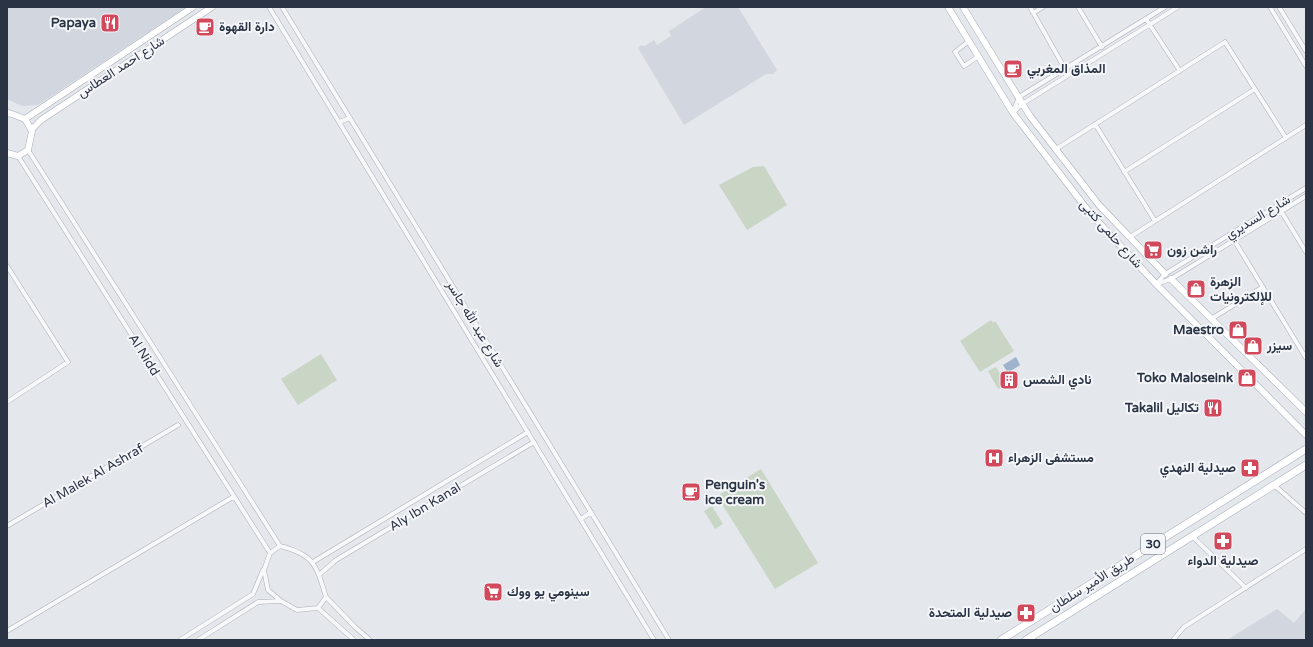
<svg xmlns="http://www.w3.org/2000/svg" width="1313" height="647" font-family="'Varela Round',Vazirmatn,sans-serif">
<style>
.built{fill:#d2d6de}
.green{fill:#c9d6c5}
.water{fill:#9fb4cc}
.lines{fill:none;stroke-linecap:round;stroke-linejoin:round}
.street-casing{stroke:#a9aeb7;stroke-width:5}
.secondary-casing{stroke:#a9aeb7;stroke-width:7}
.primary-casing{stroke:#a3abb8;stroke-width:8}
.street{stroke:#f7f8fa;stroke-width:4}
.secondary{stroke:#fff;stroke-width:6}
.primary{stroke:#fff;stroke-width:7}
.labels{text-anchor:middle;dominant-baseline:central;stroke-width:4;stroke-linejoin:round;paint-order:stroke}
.shield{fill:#f4f6f9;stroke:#676e7b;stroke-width:1}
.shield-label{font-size:12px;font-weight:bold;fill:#2b3445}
.poi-label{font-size:13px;font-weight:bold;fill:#2b3445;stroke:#f4f6f9;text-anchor:start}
.street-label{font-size:13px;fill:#2b3445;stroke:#f4f6f9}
</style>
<rect width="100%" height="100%" fill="#e4e7ec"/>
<!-- built -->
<path class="built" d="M7,7h179l-148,98 -16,1 -15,-7z
M706,7h32l39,63 -4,4h-7l-82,51 -46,-77 3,-3 4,1 9,-6 3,5 14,-9 -2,-5z
M1277,609l17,14 12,-14v31h-79z"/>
<!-- green -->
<path class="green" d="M764,166l23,39 -40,25 -28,-45 34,-18z
M991,320l2,3 2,-2 19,30 -34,21 -20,-31z
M321,354l16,26 -39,25 -17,-26z
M996,367l10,17 -8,5 -10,-18z
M761,469l57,94 -43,26 -58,-93z
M712,506l11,18 -8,5 -11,-18z"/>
<!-- water -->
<path class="water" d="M1016,357l4,8 -12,8 -5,-8z"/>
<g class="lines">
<defs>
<path id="street" d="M269,7l385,633
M282,7l387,633
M1030,7l35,62
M1078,7l24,40
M1270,7l36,59
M1279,7l27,44
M1033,13l10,-6
M1146,19l34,52
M969,41l-14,11 9,14 15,-10
M1013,112l6,-15 146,-90
M1013,113l9,-9 156,-97
M339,122l11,-4
M1095,124l60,97
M1056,149l169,-107 61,96
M28,150l252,396c35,9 36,19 46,51l-8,11 -21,2 -16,-9 -13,-11 -4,-20 6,-17 10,-7
M18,156l252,397
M1124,172l131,-83
M1281,211l25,41
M1130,237l176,-112
M1234,240l72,118
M7,266l61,96 -61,40
M1156,284l9,-10 141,-86
M1156,284l15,-5 135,-83
M1211,319l52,-32
M1274,485l32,28
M581,519l10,-7
M7,526l171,-101
M1193,537l53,51
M313,562l215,-130
M319,575l17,-15 198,-118
M326,597l29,30 15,13
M318,608l36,32
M7,631l226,-134
M180,640l73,-46 10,-24
M198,640l60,-38 23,-1
M1173,640l11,-13 122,-78"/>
<path id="secondary" d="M948,7l65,106 77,100 66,71 150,151
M963,7l67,109 69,89 66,69
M7,114l2,-1 16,6 7,12 -4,19 -10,6 -11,-3
M25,119l168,-112
M31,130l10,-10 171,-113
M1171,279l135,133"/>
<path id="primary" d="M1001,640l305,-191
M1026,640l280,-175"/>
</defs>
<!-- street casing -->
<use href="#street" class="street-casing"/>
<!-- secondary casing -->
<use href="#secondary" class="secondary-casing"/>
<!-- primary casing -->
<use href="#primary" class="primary-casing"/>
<!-- street -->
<use href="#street" class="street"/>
<!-- secondary -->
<use href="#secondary" class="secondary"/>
<!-- primary -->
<use href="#primary" class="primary"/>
</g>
<!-- icons -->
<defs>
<symbol id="restaurant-square" viewBox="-11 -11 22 22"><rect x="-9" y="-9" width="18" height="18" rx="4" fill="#d1495b" stroke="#f4f6f9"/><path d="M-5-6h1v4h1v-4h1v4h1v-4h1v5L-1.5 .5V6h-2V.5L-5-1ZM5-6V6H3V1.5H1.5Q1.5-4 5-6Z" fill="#fff"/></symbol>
<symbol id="cafe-square" viewBox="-11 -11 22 22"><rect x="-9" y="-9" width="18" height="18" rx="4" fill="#d1495b" stroke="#f4f6f9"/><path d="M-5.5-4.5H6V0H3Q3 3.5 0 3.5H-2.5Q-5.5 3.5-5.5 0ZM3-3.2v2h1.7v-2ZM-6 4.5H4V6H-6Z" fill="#fff"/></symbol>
<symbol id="supermarket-square" viewBox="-11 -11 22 22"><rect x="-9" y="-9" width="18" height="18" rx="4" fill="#d1495b" stroke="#f4f6f9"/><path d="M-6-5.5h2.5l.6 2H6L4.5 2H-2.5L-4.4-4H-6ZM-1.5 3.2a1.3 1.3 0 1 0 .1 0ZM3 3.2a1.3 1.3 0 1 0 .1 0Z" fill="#fff"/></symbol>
<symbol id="shop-square" viewBox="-11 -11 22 22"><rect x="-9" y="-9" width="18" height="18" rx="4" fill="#d1495b" stroke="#f4f6f9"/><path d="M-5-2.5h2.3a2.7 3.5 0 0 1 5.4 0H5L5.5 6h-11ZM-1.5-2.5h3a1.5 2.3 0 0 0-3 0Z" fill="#fff"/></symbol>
<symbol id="building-square" viewBox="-11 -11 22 22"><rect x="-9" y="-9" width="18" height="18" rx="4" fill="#d1495b" stroke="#f4f6f9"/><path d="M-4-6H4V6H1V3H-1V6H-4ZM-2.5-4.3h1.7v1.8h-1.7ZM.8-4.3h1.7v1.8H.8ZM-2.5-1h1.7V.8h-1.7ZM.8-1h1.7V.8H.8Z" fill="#fff"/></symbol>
<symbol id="hospital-square" viewBox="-11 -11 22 22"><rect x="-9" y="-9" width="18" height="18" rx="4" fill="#d1495b" stroke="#f4f6f9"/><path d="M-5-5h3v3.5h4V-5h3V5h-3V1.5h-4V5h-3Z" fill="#fff"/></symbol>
<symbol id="pharmacy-square" viewBox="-11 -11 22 22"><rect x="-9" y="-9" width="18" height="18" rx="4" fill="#d1495b" stroke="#f4f6f9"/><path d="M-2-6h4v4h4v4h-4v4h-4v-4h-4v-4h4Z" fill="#fff"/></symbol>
</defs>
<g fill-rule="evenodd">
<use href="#restaurant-square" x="99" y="12" width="22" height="22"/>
<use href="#cafe-square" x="194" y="16" width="22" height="22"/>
<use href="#cafe-square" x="1002" y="58" width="22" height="22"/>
<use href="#supermarket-square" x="1142" y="239" width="22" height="22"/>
<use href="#shop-square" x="1185" y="278" width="22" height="22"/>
<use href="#shop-square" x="1227" y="319" width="22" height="22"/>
<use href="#shop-square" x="1242" y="335" width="22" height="22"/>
<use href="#shop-square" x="1236" y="367" width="22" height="22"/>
<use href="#building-square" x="998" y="369" width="22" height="22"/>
<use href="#restaurant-square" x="1202" y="397" width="22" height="22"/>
<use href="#hospital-square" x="983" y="447" width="22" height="22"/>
<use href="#pharmacy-square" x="1239" y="457" width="22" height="22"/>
<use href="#cafe-square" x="680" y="481" width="22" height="22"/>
<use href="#pharmacy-square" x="1212" y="530" width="22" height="22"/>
<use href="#supermarket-square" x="482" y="581" width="22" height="22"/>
<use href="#pharmacy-square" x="1015" y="602" width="22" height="22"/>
</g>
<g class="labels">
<!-- shield labels -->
<rect class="shield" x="1141" y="534" width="24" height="20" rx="3"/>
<g class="shield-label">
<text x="1153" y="544">30</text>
</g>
<!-- poi labels -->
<g class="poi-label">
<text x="96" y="23" text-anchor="end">Papaya</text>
<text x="219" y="27">دارة القهوة</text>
<text x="1027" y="69">المذاق المغربي</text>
<text x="1167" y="250">راشن زون</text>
<text x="1210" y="282">الزهرة<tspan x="1210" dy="15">للإلكترونيات</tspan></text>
<text x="1224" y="330" text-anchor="end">Maestro</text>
<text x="1267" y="346">سيزر</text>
<text x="1233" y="378" text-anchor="end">Toko Maloseink</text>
<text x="1023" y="380">نادي الشمس</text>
<text x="1199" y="408" text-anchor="end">Takalil تكاليل</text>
<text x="1008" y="458">مستشفى الزهراء</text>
<text x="1236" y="468" text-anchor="end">صيدلية النهدي</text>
<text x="705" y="485">Penguin's<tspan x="705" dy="15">ice cream</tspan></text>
<text x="1223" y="561" text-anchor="middle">صيدلية الدواء</text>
<text x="507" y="592">سينومي يو ووك</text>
<text x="1012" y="613" text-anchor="end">صيدلية المتحدة</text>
</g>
<!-- street labels -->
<g class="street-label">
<text transform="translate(121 67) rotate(-33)">شارع احمد العطاس</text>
<text transform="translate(1258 217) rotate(-31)">شارع السديري</text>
<text transform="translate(1111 234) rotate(48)">شارع حلمى كتبى</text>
<text transform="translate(475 324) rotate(59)">شارع عبد الله جاسر</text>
<text transform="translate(144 355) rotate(58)">Al Nidd</text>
<text transform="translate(93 476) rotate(-30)">Al Malek Al Ashraf</text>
<text transform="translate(425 507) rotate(-31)">Aly Ibn Kanal</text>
<text transform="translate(1092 583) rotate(-32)">طريق الأمير سلطان</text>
</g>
</g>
<!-- border -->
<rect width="1313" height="647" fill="none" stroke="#2b3445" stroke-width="16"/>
</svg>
